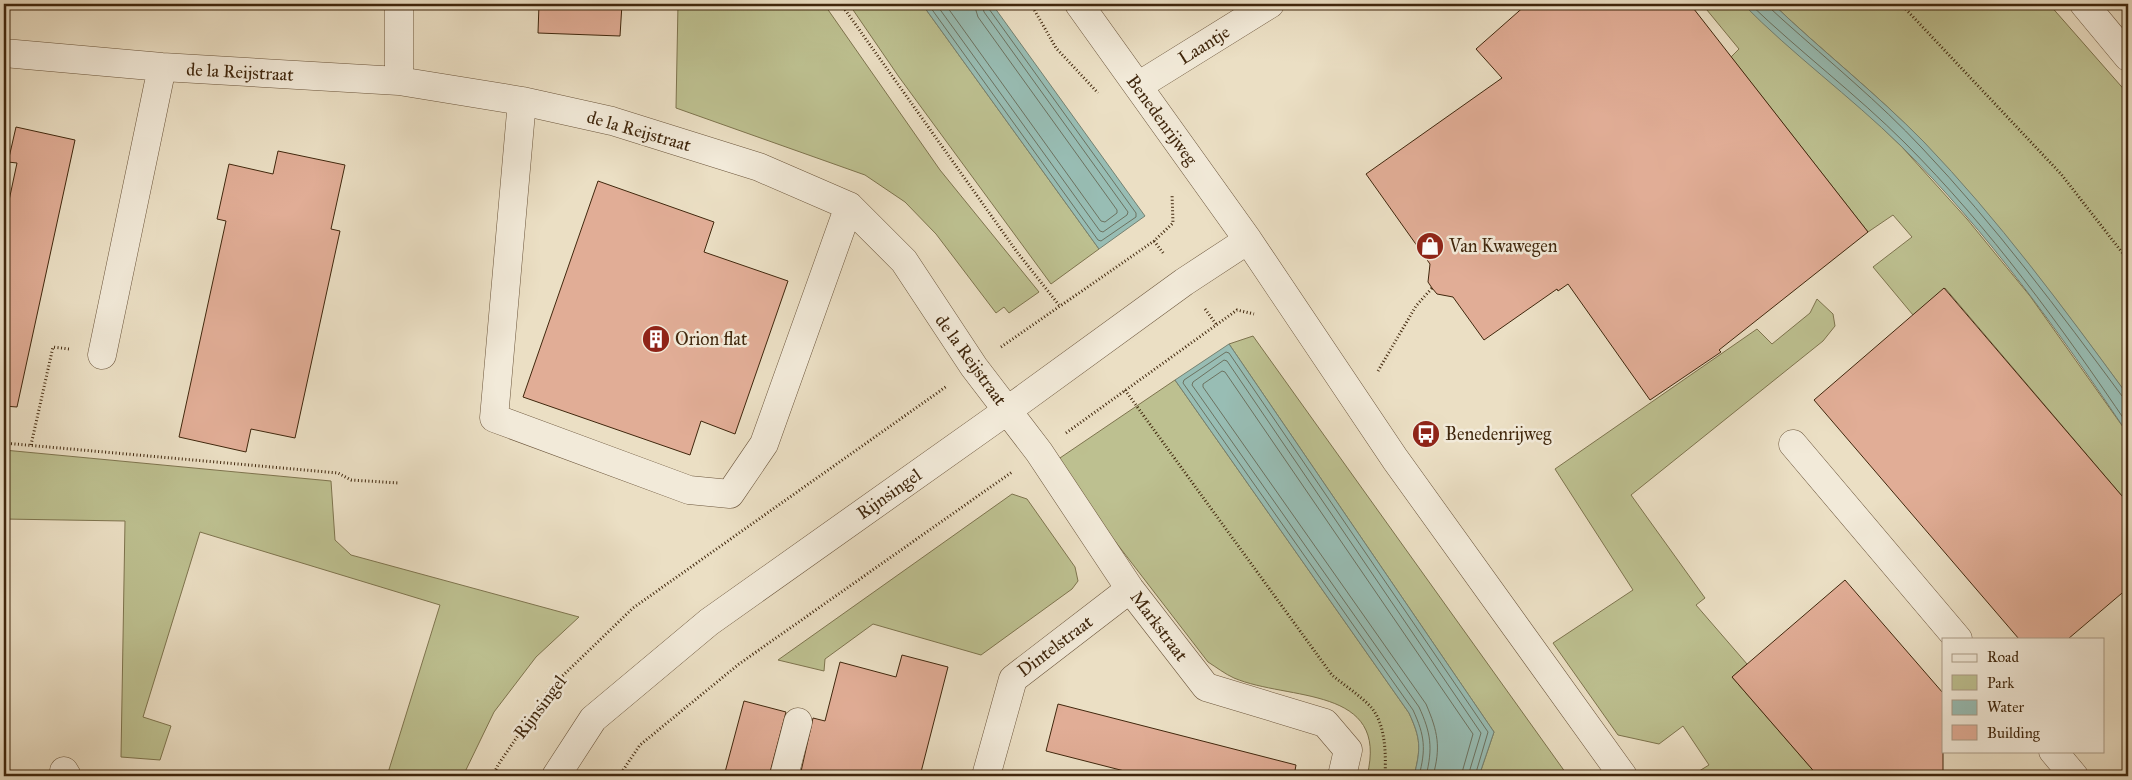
<svg xmlns="http://www.w3.org/2000/svg" width="2132" height="780" font-family="'IM FELL Great Primer',serif">
<style>
.green{fill:#bdc090;stroke:#7e744e}
.water{fill:#98bdb4;stroke:#758171}
.lines{fill:none;stroke-linecap:round;stroke-linejoin:round}
.shore{stroke:#6c7260;stroke-width:1}
.building{fill:#e1ad96;stroke:#40270d}
.minor-casing{stroke:#6b553b;stroke-width:29}
.path{stroke:#40270d;stroke-width:3;stroke-dasharray:1 2.5;stroke-linecap:butt}
.minor{stroke:#f2ead9;stroke-width:28}
.labels{text-anchor:middle;dominant-baseline:central;stroke-width:5;stroke-linejoin:round;paint-order:stroke}
.street-label{font-size:18px;fill:#40270d;stroke:#f2ead9}
.poi-label{font-size:18px;fill:#40270d;stroke:#f2ead9;text-anchor:start}
</style>
<rect width="100%" height="100%" fill="#ebdfc4"/>
<filter id="stains"><feTurbulence type="fractalNoise" baseFrequency=".004" numOctaves="4"/><feColorMatrix values="0 0 0 0 .2 0 0 0 0 .09 0 0 0 0 .02 0 0 0 .5 -.17"/></filter>
<radialGradient id="worn" r=".72"><stop offset=".6" stop-color="#630" stop-opacity="0"/><stop offset="1" stop-color="#630" stop-opacity=".3"/></radialGradient>
<!-- green -->
<path class="green" d="M678,4h146l116,166 99,122 -30,21 -5,-6 -8,6 -60,-79 -31,-32 -40,-27 -189,-67z
M849,4h73l177,245 -48,35 -152,-207z
M1702,4h41l126,111 33,32 65,72 63,77 98,138v69l-183,-215 -32,27 -40,-48 39,-30 -19,-22 -25,17 -137,-175 8,-8z
M1773,4h276l79,90v302c-63,-86 -128,-173 -202,-251 -47,-50 -103,-93 -153,-141z
M1817,299l16,15 2,12 -12,15 -192,154 74,103 -9,7 51,59 -15,13 86,99h-127l18,-11 -26,-39 -24,18 -41,-9 -65,-92 80,-53 -78,-121 202,-140 15,15 38,-31z
M1253,336l315,440h-89l15,-44 -265,-388z
M1175,380l234,333c12,26 12,35 5,63h-47c23,-91 -79,-75 -133,-98 -9,-4 -18,-11 -26,-16l-154,-200z
M4,450l327,31 4,59 16,15 228,62 -43,40 -42,55 -31,64h-76l53,-171 -240,-73 -57,185 28,9 -11,34 -39,-3 4,-236 -121,-2z
M1012,494l15,5 48,68 3,14 -6,8 -91,66 -108,-31 -48,35 -1,12 -46,-11z"/>
<!-- water -->
<path class="water" d="M922,4h70l153,212 -46,33z
M1743,4h30c49,47 103,89 151,138 74,77 139,165 202,251l2,3v38c-68,-101 -140,-202 -227,-288 -51,-50 -109,-92 -158,-142z
M1229,344l265,388 -15,44h-65c7,-28 7,-37 -5,-63l-234,-333z"/>
<g class="lines">
<!-- shore -->
<path class="shore" d="M928,4l170,236 3,1 35,-24v-4l-147,-204 -1,-5
M936,4l164,227 3,1 24,-17 1,-3 -144,-200 -2,-8
M945,4l156,217 4,1 12,-9v-3l-139,-193 -4,-13
M1750,4c50,48 106,90 155,139 85,85 156,183 223,282
M1770,4l1,5 12,11c47,42 96,82 139,128 73,77 137,163 200,248l6,2
M1419,776c7,-27 6,-40 -6,-66l-230,-327 1,-3 42,-28 3,1 259,379 -13,44
M1426,776c7,-28 5,-43 -7,-69l-227,-322 1,-3 31,-22 3,1 254,372 -13,43
M1433,776c8,-29 5,-44 -7,-72l-223,-317v-3l19,-13 3,1 248,362 -12,42"/>
</g>
<!-- building -->
<path class="building" d="M539,4h83l-2,32 -82,-3z
M1527,4h163l178,228 -149,118 2,2 -71,48 -82,-116 -10,7 -1,-2 -73,51 -31,-43 -16,-3 -5,-6 -4,-6 2,-18 -64,-90 136,-96 -26,-29z
M16,127l59,13 -58,267 -13,-1v-182l13,-61 -9,-1z
M278,151l67,14 -14,64 9,2 -45,207 -44,-9 -5,23 -67,-15 47,-216 -9,-2 12,-55 44,10z
M598,181l116,41 -10,30 84,29 -53,153 -34,-13 -11,34 -167,-58z
M1944,288l184,215v85l-60,51h-49l-205,-239z
M1845,580l98,113v83h-125l-86,-99z
M902,655l46,12 -28,109h-120l13,-58 12,3 15,-59 56,15z
M744,701l42,11 -17,64h-45z
M1058,704l238,61 -2,11h-150l-98,-25z"/>
<g class="lines">
<defs>
<path id="minor" d="M1079,4l169,236 147,219 228,317
M2084,4l44,53
M4,53l158,14 237,14 123,20 90,20 147,46 90,39 55,55 70,106 65,85 91,137 76,98 119,36 23,27 -6,26
M399,81v-77
M1138,86l132,-82
M522,101l-28,317 195,72 41,4 34,-50 85,-238
M102,355l60,-288
M1793,444l165,195
M2053,751l21,25
M64,771l3,5
M556,776l37,-57 116,-97 299,-212 176,-128 64,-42
M784,776l14,-54
M986,776l27,-97 117,-90"/>
</defs>
<!-- minor casing -->
<use href="#minor" class="minor-casing"/>
<!-- path -->
<path class="path" d="M841,4l176,248 42,53
M1031,4l25,44 42,45
M1901,4l160,170 67,86
M1154,241l10,13
M1205,309l11,15
M1001,347l153,-106 19,-18 -1,-29
M1378,371l38,-65 16,-18
M1125,390l207,285c12,10 26,19 37,30 17,17 17,49 16,71
M1066,433l171,-123 17,4
M4,443l334,30 13,7 48,3
M31,445l22,-98 16,2
M493,776l5,-11 53,-78 82,-79 314,-222
M619,776l21,-31 99,-81 273,-192"/>
<!-- minor -->
<use href="#minor" class="minor"/>
</g>
<!-- icons -->
<defs>
<symbol id="shop-disc" viewBox="-11 -11 22 22"><circle r="9.5" fill="#8f2418" stroke="#f2ead9"/><path d="M-5-2.5h2.3a2.7 3.5 0 0 1 5.4 0H5L5.5 6h-11ZM-1.5-2.5h3a1.5 2.3 0 0 0-3 0Z" fill="#fff"/></symbol>
<symbol id="building-disc" viewBox="-11 -11 22 22"><circle r="9.5" fill="#8f2418" stroke="#f2ead9"/><path d="M-4-6H4V6H1V3H-1V6H-4ZM-2.5-4.3h1.7v1.8h-1.7ZM.8-4.3h1.7v1.8H.8ZM-2.5-1h1.7V.8h-1.7ZM.8-1h1.7V.8H.8Z" fill="#fff"/></symbol>
<symbol id="bus-disc" viewBox="-11 -11 22 22"><circle r="9.5" fill="#8f2418" stroke="#f2ead9"/><path d="M-5-6H5V4H4V6H2V4H-2V6H-4V4H-5ZM-3.5-4V0h7V-4ZM-3.5 1.2v1.5H-2V1.2ZM2 1.2v1.5H3.5V1.2Z" fill="#fff"/></symbol>
</defs>
<g fill-rule="evenodd">
<use href="#shop-disc" x="1414" y="230" width="32" height="32"/>
<use href="#building-disc" x="640" y="323" width="32" height="32"/>
<use href="#bus-disc" x="1410" y="418" width="32" height="32"/>
</g>
<g class="labels">
<!-- street labels -->
<g class="street-label">
<text transform="translate(1204 45) rotate(-32)">Laantje</text>
<text transform="translate(240 72) rotate(3)">de la Reijstraat</text>
<text transform="translate(1162 120) rotate(54)">Benedenrijweg</text>
<text transform="translate(639 131) rotate(16)">de la Reijstraat</text>
<text transform="translate(971 360) rotate(54)">de la Reijstraat</text>
<text transform="translate(889 494) rotate(-35)">Rijnsingel</text>
<text transform="translate(1159 626) rotate(53)">Markstraat</text>
<text transform="translate(1055 646) rotate(-37)">Dintelstraat</text>
<text transform="translate(540 707) rotate(-53)">Rijnsingel</text>
</g>
<!-- poi labels -->
<g class="poi-label">
<text x="1449" y="246">Van Kwawegen</text>
<text x="675" y="339">Orion flat</text>
<text x="1445" y="434">Benedenrijweg</text>
</g>
</g>
<!-- margin -->
<rect width="2132" height="780" fill="none" stroke="#ebdfc4" stroke-width="20"/>
<rect x="5" y="5" width="2122" height="770" fill="none" stroke="#40270d" stroke-width="2.5"/>
<rect x="10" y="10" width="2112" height="760" fill="none" stroke="#40270d"/>
<!-- legend -->
<rect x="1942" y="638" width="162" height="115" fill="#f2ead9" stroke="#ab9c87"/>
<rect x="1952" y="654" width="25" height="8" fill="#f2ead9" stroke="#ab9c87"/>
<text x="1987" y="662" font-size="15" fill="#40270d">Road</text>
<rect x="1952" y="675" width="25" height="15" fill="#bdc090" stroke="#ab9c87"/>
<text x="1987" y="688" font-size="15" fill="#40270d">Park</text>
<rect x="1952" y="700" width="25" height="15" fill="#98bdb4" stroke="#ab9c87"/>
<text x="1987" y="712" font-size="15" fill="#40270d">Water</text>
<rect x="1952" y="725" width="25" height="15" fill="#e1ad96" stroke="#ab9c87"/>
<text x="1987" y="738" font-size="15" fill="#40270d">Building</text>
<rect width="100%" height="100%" filter="url(#stains)"/>
<rect width="100%" height="100%" fill="url(#worn)"/>
</svg>
